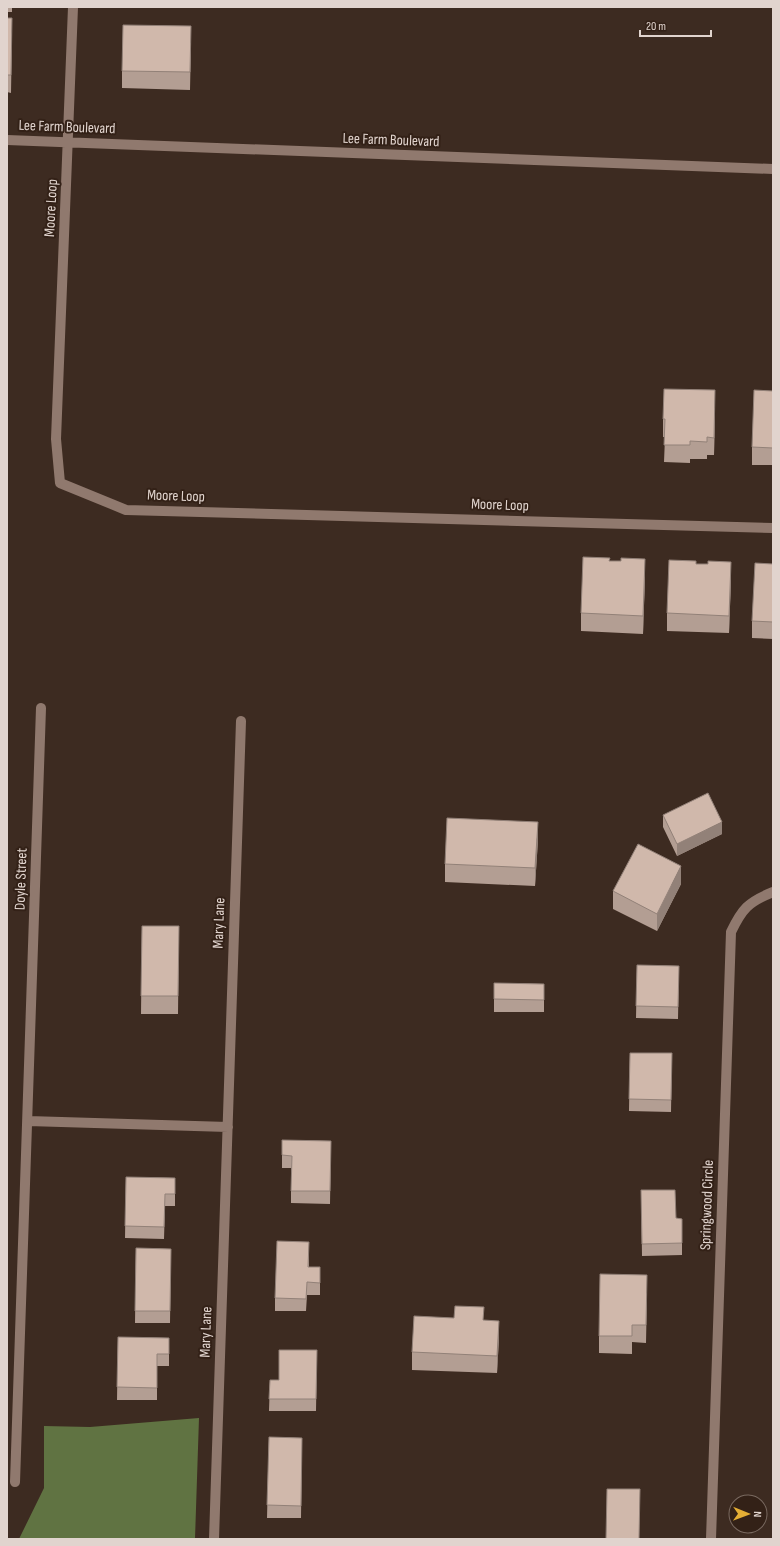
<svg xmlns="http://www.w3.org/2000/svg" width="780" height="1546" font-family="'Sofia Sans Condensed',sans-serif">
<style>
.forest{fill:#607342}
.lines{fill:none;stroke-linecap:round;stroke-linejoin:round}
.minor{stroke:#90796e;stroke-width:10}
.wall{fill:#b39e93}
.shaded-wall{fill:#928178}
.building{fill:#d0b8ab;stroke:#928178}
.labels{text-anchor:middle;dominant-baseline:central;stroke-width:4;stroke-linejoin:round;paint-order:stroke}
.street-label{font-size:15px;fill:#e1d4ce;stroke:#332117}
</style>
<rect width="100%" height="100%" fill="#3d2b21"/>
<!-- forest -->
<path class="forest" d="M199,1418l-4,121h-176l25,-51v-62l46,1z"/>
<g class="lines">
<!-- minor -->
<path class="minor" d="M73,7l-17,432 4,44 66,27 647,18
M7,140l766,29
M28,1121l200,6
M15,1482l26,-774
M214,1539l27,-818
M711,1539l20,-607c11,-23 17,-30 42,-40"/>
</g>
<!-- wall -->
<path class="wall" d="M7,7h5v5h-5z
M7,18l5,17 -1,58 -4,-1z
M191,43l-1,47 -68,-2v-17z
M773,391v74h-21v-18z
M715,408l-1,47h-7v4h-17v4l-26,-1 1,-25h-2v-18z
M610,561h11l24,16 -2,57 -62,-3v-18z
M696,564l35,16 -2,53 -62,-2v-18z
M773,564v75l-21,-1v-17z
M663,815l59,19 -45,22 -14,-29z
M538,840l-3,46 -90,-4v-18z
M681,884l-24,47 -44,-22v-18z
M142,926h37l-1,88h-37z
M637,965l42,1 -1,53 -42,-1z
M494,983l50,1v28h-50z
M630,1053h42l-1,59 -42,-1z
M282,1140l49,1 -1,63 -39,-1v-35h-9z
M126,1177l49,1v28h-10l-1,33 -39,-1z
M641,1190l35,28 6,1v36l-40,1z
M136,1248l35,1 -1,74h-35z
M309,1254v13h11v28h-13l-1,16h-31v-13z
M647,1293l-1,50 -14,-1v12l-33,-1v-17z
M484,1320l15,18 -2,35 -85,-3v-18z
M118,1337l51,1v28h-12v34h-40z
M317,1350l-1,61h-47l1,-31h9z
M269,1437l33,1 -1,80h-34z"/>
<!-- shaded-wall -->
<path class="shaded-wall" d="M715,390v18l-1,47v-17z
M645,559v18l-2,57v-18z
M731,562v18l-2,53v-17z
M538,822v18l-3,46v-18z
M722,822v12l-45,22v-12z
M681,866v18l-24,47v-17z
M499,1321v17l-2,35v-17z"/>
<!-- building -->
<path class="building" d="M7,18h5l-1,57h-4z
M123,25l68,1 -1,46 -68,-1z
M664,389l51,1 -1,48 -7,-1v5l-17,-1v4h-26l1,-26h-2z
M754,390l19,1v57l-21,-1z
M583,557l27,1 -1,3h12v-3l24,1 -2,57 -62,-3z
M669,560l27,1v3h12v-3l23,1 -2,54 -62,-3z
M755,563l18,1v58l-21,-1z
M708,793l14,29 -45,22 -14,-29z
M447,818l91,4 -3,46 -90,-4z
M638,844l43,22 -24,48 -44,-23z
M142,926h37l-1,70h-37z
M637,965l42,1 -1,41 -42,-1z
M494,983l50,1v16l-50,-1z
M630,1053h42l-1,47 -42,-1z
M282,1140l49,1 -1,50h-39l1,-35 -10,-1z
M126,1177l49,1v16h-10l-1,33 -39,-1z
M641,1190h34l1,28 6,1v24l-40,1z
M277,1241l32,1 -1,25h12v16l-13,-1 -1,17 -31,-1z
M136,1248l35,1 -1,62h-35z
M600,1274l47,1 -1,50h-14v11h-33z
M455,1306l29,1 -1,13 16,1 -2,35 -85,-4 2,-36 40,2z
M118,1337l51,1v16h-12v34l-40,-1z
M279,1350h38l-1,49h-47l1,-19h9z
M269,1437l33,1 -1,68 -34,-1z
M607,1489h33l-1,50h-33z"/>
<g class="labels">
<!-- street labels -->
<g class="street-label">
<text transform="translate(67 127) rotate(2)">Lee Farm Boulevard</text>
<text transform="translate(391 140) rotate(2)">Lee Farm Boulevard</text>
<text transform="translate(51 208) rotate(-87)">Moore Loop</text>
<text transform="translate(176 496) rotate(2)">Moore Loop</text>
<text transform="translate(500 505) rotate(2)">Moore Loop</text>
<text transform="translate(21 879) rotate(-88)">Doyle Street</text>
<text transform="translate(219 923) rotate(-88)">Mary Lane</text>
<text transform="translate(707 1205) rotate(-88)">Springwood Circle</text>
<text transform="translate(206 1332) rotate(-88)">Mary Lane</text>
</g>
</g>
<!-- border -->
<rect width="780" height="1546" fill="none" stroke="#e1d4ce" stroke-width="16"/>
<!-- north arrow -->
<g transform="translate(748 1514) rotate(91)"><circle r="19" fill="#332117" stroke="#796960"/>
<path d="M0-3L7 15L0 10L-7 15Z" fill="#e4ae35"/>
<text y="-6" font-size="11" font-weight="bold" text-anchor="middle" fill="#e1d4ce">N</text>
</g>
<!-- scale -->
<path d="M640 30v6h71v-6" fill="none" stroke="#e1d4ce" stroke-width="2"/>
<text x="646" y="30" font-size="12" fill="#e1d4ce" stroke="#332117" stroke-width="3" paint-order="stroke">20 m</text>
</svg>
